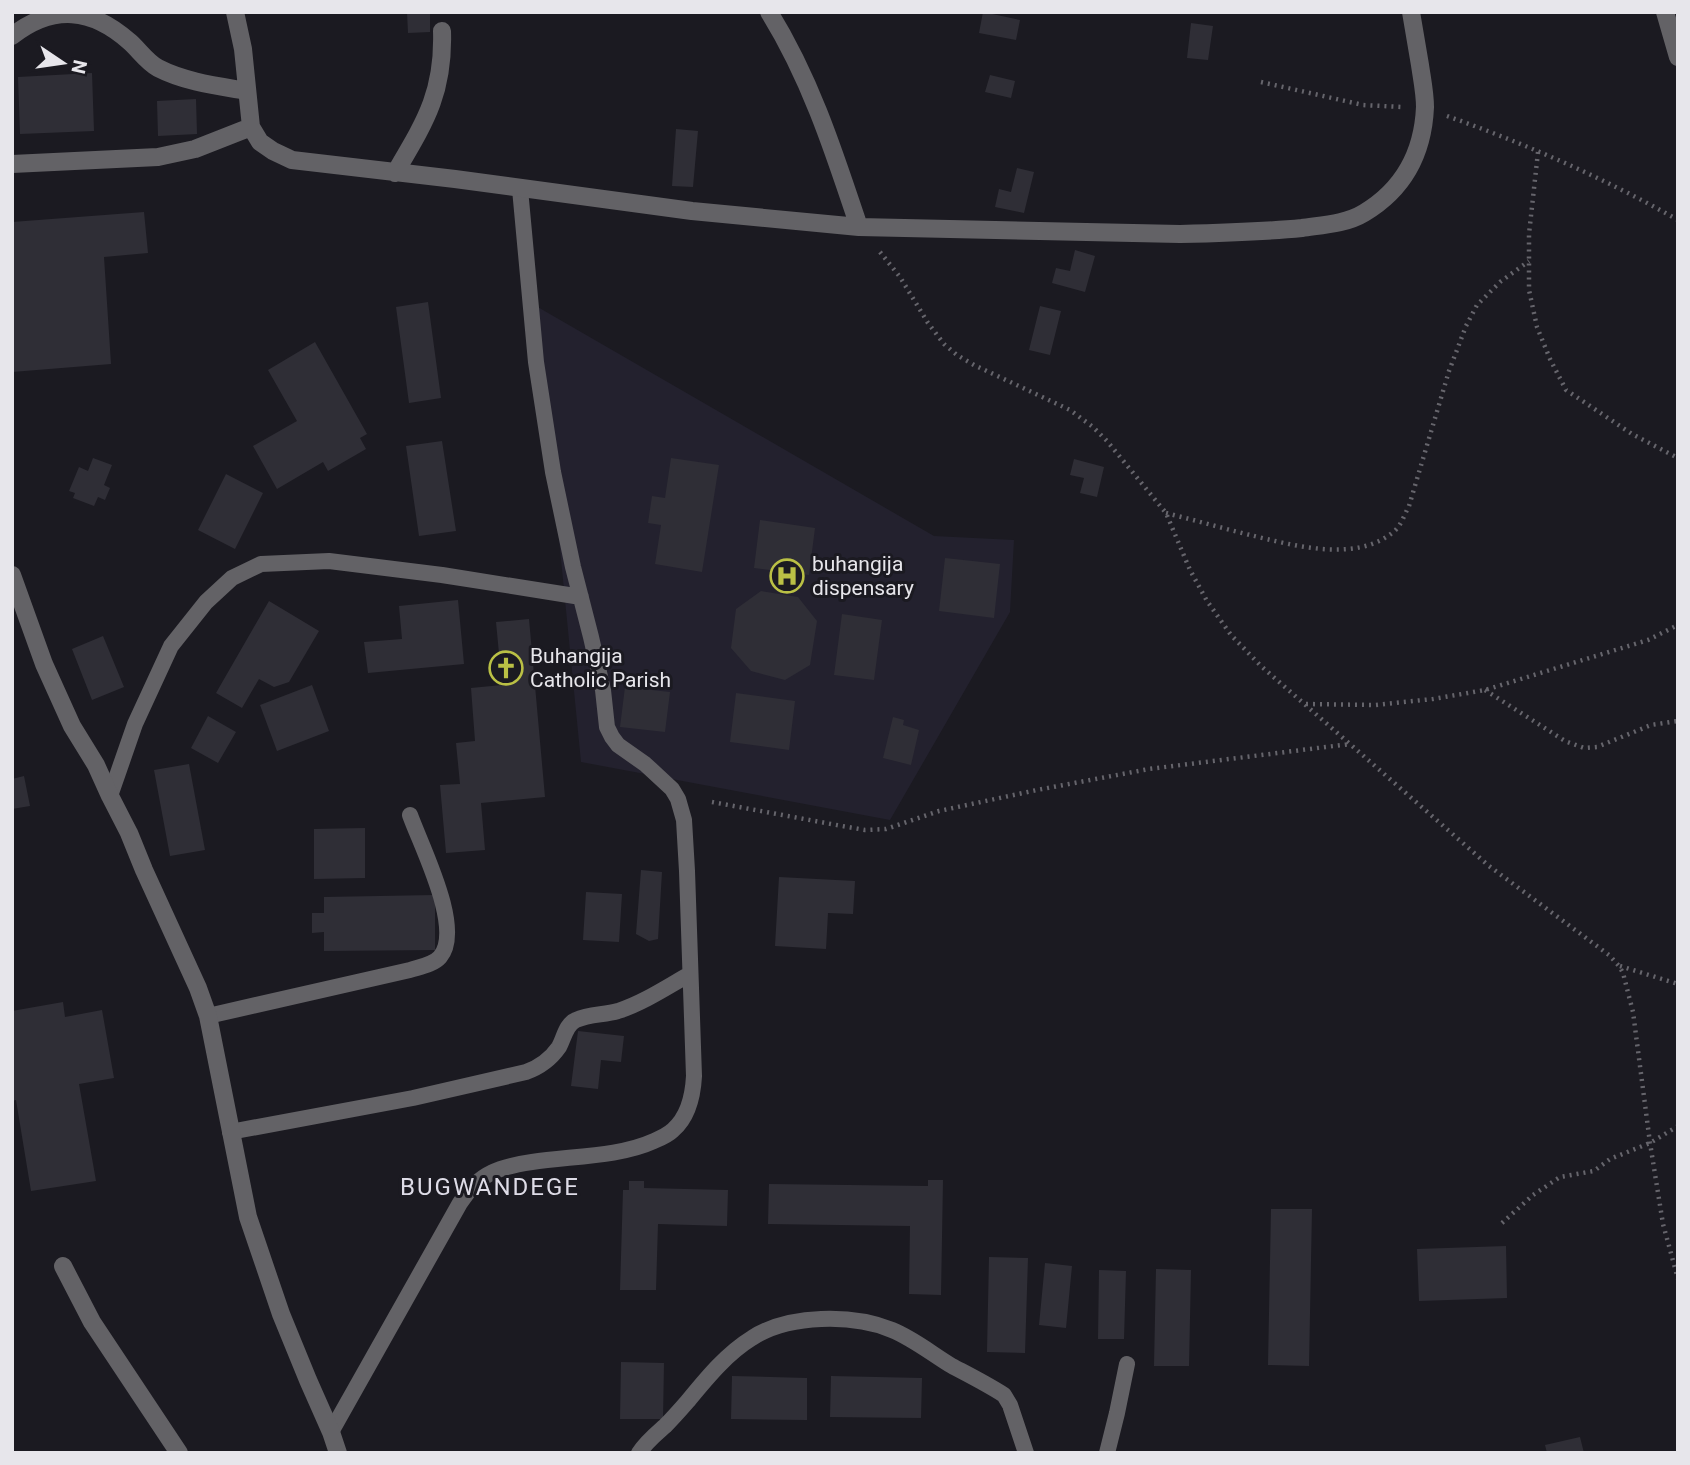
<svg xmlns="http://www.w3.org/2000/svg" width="1690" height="1465" font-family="Roboto,sans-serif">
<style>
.built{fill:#23212e}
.building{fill:#2f2e36}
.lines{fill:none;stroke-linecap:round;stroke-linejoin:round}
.path{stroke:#66656c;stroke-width:4.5;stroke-dasharray:2 5;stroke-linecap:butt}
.lane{stroke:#636266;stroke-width:16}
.street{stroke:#636266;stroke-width:18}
.labels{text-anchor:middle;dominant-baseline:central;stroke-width:6;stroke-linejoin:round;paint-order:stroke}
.poi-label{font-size:21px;fill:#e7e6eb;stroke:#1b1a21;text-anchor:start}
.quarter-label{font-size:24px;letter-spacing:2px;fill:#dedce7;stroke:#1b1a21}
</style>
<rect width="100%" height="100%" fill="#1b1a21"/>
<!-- built -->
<path class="built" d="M536,306l398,230 80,4 -4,72 -120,208 -309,-58z"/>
<!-- building -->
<path class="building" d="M407,12h23v20l-22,1z
M983,12l37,8 -4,20 -37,-7z
M1191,23l22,3 -5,34 -21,-2z
M92,73l2,58 -74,3 -2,-57z
M990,75l25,6 -4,17 -26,-6z
M196,99l1,35 -39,2 -1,-35z
M676,129l22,2 -5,56 -21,-1z
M1017,168l17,4 -10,41 -29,-6 4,-18 12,3z
M144,212l4,41 -44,4 7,107 -99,8v-150z
M1075,250l20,6 -10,36 -33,-9 4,-15 14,3z
M428,302l13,96 -32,5 -13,-96z
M1040,306l21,5 -11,44 -21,-5z
M315,342l52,92 -7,4 6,11 -38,22 -5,-9 -46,27 -24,-43 44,-25 -29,-51z
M442,441l14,90 -37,5 -13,-90z
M93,458l19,7 -8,20 6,3 -5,12 -7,-3 -4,9 -21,-8 2,-5 -6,-2 10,-24 9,4z
M671,458l48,7 -17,107 -47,-8 6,-39 -13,-2 4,-27 13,2z
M1074,459l30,8 -7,30 -17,-4 4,-15 -14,-3z
M226,474l37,19 -28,56 -37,-19z
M760,520l55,8 -6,47 -55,-7z
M945,558l55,6 -6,54 -55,-7z
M761,591l37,6 19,24 -7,44 -25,15 -34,-9 -20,-23 5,-39z
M458,600l6,64 -96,9 -4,-31 38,-3 -3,-33z
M269,601l50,30 -30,51 -15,5 -15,-8 -17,29 -26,-15z
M842,614l40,6 -8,60 -40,-5z
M529,619l16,178 -64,6 4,47 -39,3 -6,-68 20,-1 -4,-41 19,-2 -4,-53 31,-3 -6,-63z
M103,636l21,51 -32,13 -20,-51z
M312,685l17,46 -52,20 -17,-46z
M625,687l45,5 -5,40 -45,-5z
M736,693l59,8 -6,49 -59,-8z
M208,716l28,16 -18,31 -27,-15z
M893,717l11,3 -1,5 16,5 -8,35 -28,-7z
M189,764l16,86 -35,6 -16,-86z
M24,776l6,30 -18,3v-30z
M365,828v50l-51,1v-50z
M641,870l21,2 -4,67 -9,2 -13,-7z
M779,877l76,4 -2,33 -25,-1 -2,36 -51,-3z
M586,892l36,2 -3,48 -36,-2z
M435,895v55l-111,1v-19l-12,1v-20h12v-16z
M63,1002l2,15 37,-7 12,68 -35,6 17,97 -65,10 -15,-91 -4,1v-90z
M578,1031l46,5 -3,26 -20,-2 -3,29 -27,-3z
M928,1180h15l-2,115 -32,-1 1,-68 -142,-2 1,-40 159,2z
M629,1181h15v7l84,2 -1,36 -69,-2 -2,66h-36l3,-100h6z
M1271,1209h41l-3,157 -41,-1z
M1506,1246l1,52 -88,3 -2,-52z
M989,1257l39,1 -3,95 -38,-1z
M1045,1263l27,3 -6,62 -27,-3z
M1156,1269l35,1 -2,96h-35z
M1099,1270l27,1 -2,68h-26z
M621,1362l43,1 -1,56h-43z
M732,1376l75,2v42l-76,-1z
M831,1376l91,2 -1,40 -91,-1z
M1580,1437l4,16h-37l-2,-8z"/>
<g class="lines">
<!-- path -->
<path class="path" d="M1261,82l102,23 38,2
M1447,116c79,28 157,62 231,104
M1538,152l-9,82v56l8,37 13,32 16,31 66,44 46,24
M880,252l20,25 28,46 16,21 13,11 17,10 96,45 23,17 14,14 59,72 24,57 17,31 24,34 30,31 228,200 120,89 10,11 4,7 10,39 17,131 13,81 15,55
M1166,513c28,7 56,15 84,22 42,10 104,28 142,-2 9,-6 12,-18 17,-27l40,-135 17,-45 11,-21 23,-23 29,-21
M1485,690l80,51 19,7 13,-1 54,-22 27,-4
M1306,704l69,1 58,-6 52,-9 163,-50 30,-15
M712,802l130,24 23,4 21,-1 53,-18 98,-21 112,-21 201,-25
M1620,966l58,18
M1502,1223l31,-28 27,-18 34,-6 16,-12 40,-16 28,-17"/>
<!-- lane -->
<path class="lane" d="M110,796l25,-72 36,-78 35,-44 26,-24 29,-14 68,-3 113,14 139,22
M208,1016l202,-46c9,-3 23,-5 30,-13 24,-28 -19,-111 -30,-142
M230,1132l183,-34 113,-26c14,-5 24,-12 33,-25 5,-9 7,-23 17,-27 13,-6 28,-5 42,-9 25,-8 49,-24 72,-37
M331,1432l129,-229c8,-12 18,-24 31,-30 12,-6 27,-9 41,-11 39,-6 87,-5 122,-21 7,-3 14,-6 19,-11 15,-13 20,-35 21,-54l-7,-205 -3,-51 -6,-21 -6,-10 -27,-25 -27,-19 -6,-8 -5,-10 -4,-37 -12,-53 -18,-70 -20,-95 -17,-110 -16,-173
M639,1453c7,-11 17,-19 26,-27 8,-8 15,-16 22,-24 19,-23 39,-48 65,-64 37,-24 101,-24 140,-8 22,9 40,24 60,36 17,9 35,18 52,29l6,10 16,48
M1107,1453l10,-40 10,-49"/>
<!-- street -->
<path class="street" d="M235,12l8,37 8,78 9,15 13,9 19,9 163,19 237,32 167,16 321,7c41,-1 82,-2 122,-6 20,-3 44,-4 62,-15 40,-24 59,-60 61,-106 0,-14 -3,-28 -5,-42 -3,-18 -6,-35 -9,-53
M769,12c42,68 65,140 90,215
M1665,12l13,45
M12,36c41,-32 80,-28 118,6 9,8 17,20 28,26 27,14 60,18 89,23
M12,164l146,-7 37,-8 56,-22
M395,173c30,-51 49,-80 47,-142
M12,575l32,89 28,62 24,39 14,31 19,37 15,37 54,118 10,28 40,201 33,97 27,66 23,52 7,21
M63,1266l29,56 87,131"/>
</g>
<!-- icons -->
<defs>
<symbol id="hospital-ring" viewBox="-11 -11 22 22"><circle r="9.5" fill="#1b1a21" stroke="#bac045" stroke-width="1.5"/><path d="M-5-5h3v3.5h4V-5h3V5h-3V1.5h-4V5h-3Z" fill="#bac045"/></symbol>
<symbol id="church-ring" viewBox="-11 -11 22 22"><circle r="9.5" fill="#1b1a21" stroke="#bac045" stroke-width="1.5"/><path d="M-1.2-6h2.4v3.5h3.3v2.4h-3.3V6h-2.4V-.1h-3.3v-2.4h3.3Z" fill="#bac045"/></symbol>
</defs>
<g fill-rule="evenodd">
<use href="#hospital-ring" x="768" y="557" width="38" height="38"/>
<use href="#church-ring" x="487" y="649" width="38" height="38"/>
</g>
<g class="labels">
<!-- poi labels -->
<g class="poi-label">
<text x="812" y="564">buhangija<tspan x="812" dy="24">dispensary</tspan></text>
<text x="530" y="656">Buhangija<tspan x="530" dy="24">Catholic Parish</tspan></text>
</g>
<!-- quarter labels -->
<g class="quarter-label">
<text x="490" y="1187">BUGWANDEGE</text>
</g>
</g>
<!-- border -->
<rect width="1690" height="1465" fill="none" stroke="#e7e6eb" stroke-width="28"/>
<!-- north arrow -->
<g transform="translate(63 63) rotate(103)" stroke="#1b1a21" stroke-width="5" paint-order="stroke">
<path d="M0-5L12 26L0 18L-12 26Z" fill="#e7e6eb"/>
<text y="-10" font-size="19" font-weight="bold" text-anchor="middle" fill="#e7e6eb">N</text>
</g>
</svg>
